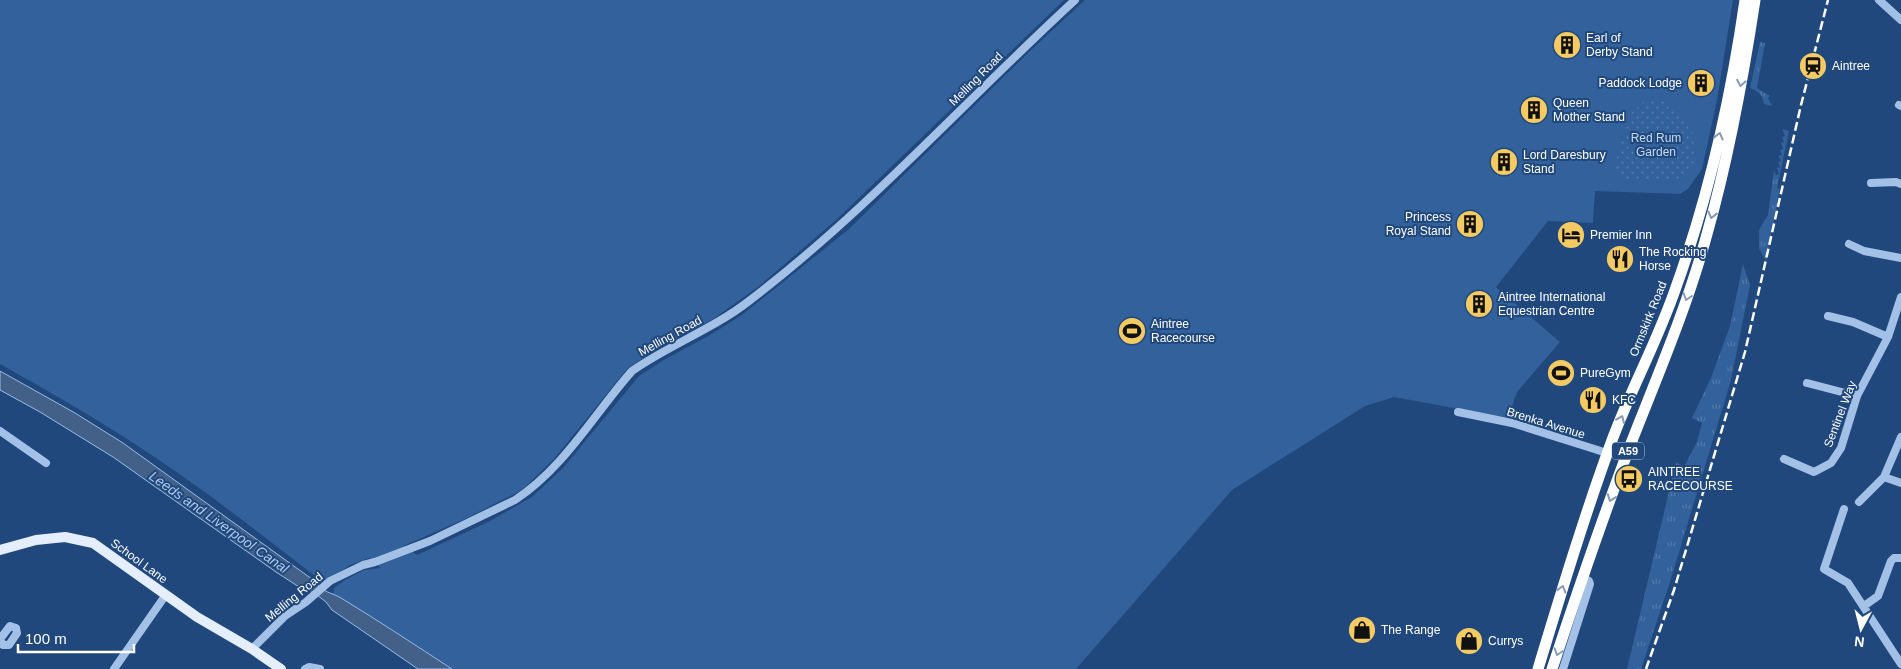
<svg xmlns="http://www.w3.org/2000/svg" width="1901" height="669" font-family="Arial,sans-serif">
<style>
.grass{fill:url(#grass-tufts)}
.park{fill:#33619b}
.garden{fill:url(#garden-dots)}
.water{fill:#436188;stroke:#96bce8}
.lines{fill:none;stroke-linecap:round;stroke-linejoin:round}
.minor{stroke:#a3c1e7;stroke-width:8}
.major{stroke:#e4eefd;stroke-width:10}
.highway{stroke:#fff;stroke-width:11}
.rail{stroke:#fff;stroke-width:2.5;stroke-dasharray:9 4;stroke-linecap:butt}
.oneway{stroke:#849ab8}
.labels{text-anchor:middle;dominant-baseline:central;stroke-width:4;stroke-linejoin:round;paint-order:stroke}
.shield{fill:#20487d;stroke:#bcc8d8;stroke-width:1}
.shield-label{font-size:11px;font-weight:bold;fill:#fff}
.poi-label{font-size:12px;fill:#fff;stroke:#20487d;text-anchor:start}
.street-label{font-size:12px;fill:#fff;stroke:#20487d}
.park-label{font-size:12px;fill:#c6dbf5;stroke:#20487d}
.water-label{font-size:14px;font-style:italic;fill:#aecbef;stroke:#20487d}
</style>
<defs>
<pattern id="grass-tufts" width="24" height="20" patternUnits="userSpaceOnUse" patternTransform="scale(1.25)"><rect width="24" height="20" fill="#33619b"/><path d="M3 7l-1-3M5 7V3M7 7l1-3M15 17l-1-3M17 17v-4M19 17l1-3" fill="none" stroke="#5279aa"/></pattern>
<pattern id="garden-dots" width="8" height="8" patternUnits="userSpaceOnUse" patternTransform="scale(1.25)"><rect width="8" height="8" fill="#33619b"/><path d="M2 2h.1M6 6h.1" fill="none" stroke="#5279aa" stroke-width="1.8" stroke-linecap="round"/></pattern>
</defs>
<rect width="100%" height="100%" fill="#20487d"/>
<!-- grass -->
<path class="grass" d="M1760,42l5,1 -8,45 13,8 -2,2 4,8 -8,-2c-1,-9 -6,-13 -14,-16z
M1782,129l7,2 -12,57 3,1 -14,72 -7,-13v-18l9,-15 6,-45 2,5 3,-1 -2,-6 3,-1 -2,-5 3,-1 -2,-5 3,-1 -2,-5 3,-1 -2,-6 3,-1 -2,-5 3,-1z
M1743,264l7,21 -19,95 -61,202 -29,87h-14l49,-207 8,5 13,-25 5,-19 -10,-5 19,-40 19,-52z"/>
<!-- park -->
<path class="park" d="M0,0h1064l-228,220 -78,67 -45,32 -57,30 -29,20 -73,90 -32,31 -55,28 -64,28 14,9 71,-33 44,-25 31,-29 76,-92 23,-15 48,-26 32,-20 107,-86 182,-179 54,-50h648l-16,100 -15,69 -14,20 -8,5 -85,-3 -2,32 -45,-2 -52,66 64,55 -43,50 -9,26 -114,-21 -29,9 -133,84 -156,179h-624l-88,-57 -26,-16 -7,-1 3,-3v-4l11,-8 19,-10 17,-2 -12,-10 -19,7 -26,18c-56,-43 -112,-88 -171,-127 -49,-33 -101,-63 -153,-92z"/>
<!-- garden -->
<path class="garden" d="M1658,100l8,2 7,6 21,27 2,5 -2,23 -16,18 -54,-2 -5,-4 -4,-10 15,-51 14,-12z"/>
<!-- water -->
<path class="water" d="M0,371l75,42 48,30 193,139c5,10 17,11 25,16 38,23 74,47 111,71h-34l-86,-59 -6,-8 -17,-13 -10,-2 -23,-15 -163,-115 -73,-45 -40,-22z"/>
<g class="lines">
<!-- minor -->
<path class="minor" d="M1879,0l22,20
M1899,105l2,1
M1871,183l25,-1 5,2
M1849,244l15,7 37,7
M1828,316l25,6 35,15
M1807,383l50,13
M1458,412l54,11 95,30 21,-2
M0,431l46,32
M1784,459l30,13 17,-9 10,-15 16,-52 31,-59 13,-40
M1884,477l17,6
M1859,502l25,-25 17,-40
M1844,509l-20,60 24,14 53,81
M1864,606l14,-10 13,-35 3,-3h7
M10,626l6,2 1,5 -8,12h-6l-3,-6z
M252,649l33,-33 21,-14 24,-21 33,-16 12,-3 55,-21 85,-41c49,-32 79,-86 117,-129 37,-26 81,-42 117,-70 118,-90 217,-201 326,-301
M114,669l51,-73
M305,669l4,-2 11,2
M1563,669l27,-85 -1,-3 -7,-4"/>
<!-- major -->
<path class="major" d="M0,550l36,-10 29,-3 28,6 104,74 55,32 29,20"/>
<!-- highway -->
<path class="highway" d="M1538,669c23,-76 46,-152 73,-226 19,-52 46,-101 64,-153 34,-94 56,-192 70,-290
M1552,669c24,-73 49,-146 76,-218 28,-72 59,-143 79,-217 22,-77 36,-155 48,-234"/>
<!-- rail -->
<path class="rail" d="M1646,669l28,-79 71,-238 56,-247 27,-105"/>
</g>
<!-- one-way arrows -->
<defs><path id="oneway-chevron" d="M-2-3.5L2.5 0L-2 3.5" fill="none" stroke-width="1.6" stroke-linecap="round" stroke-linejoin="round" transform="scale(1.25)"/></defs>
<g class="oneway">
<use href="#oneway-chevron" transform="translate(1741 83) rotate(100)"/>
<use href="#oneway-chevron" transform="translate(1719 136) rotate(-76)"/>
<use href="#oneway-chevron" transform="translate(1712 215) rotate(104)"/>
<use href="#oneway-chevron" transform="translate(1687 297) rotate(108)"/>
<use href="#oneway-chevron" transform="translate(1621 419) rotate(-67)"/>
<use href="#oneway-chevron" transform="translate(1611 498) rotate(110)"/>
<use href="#oneway-chevron" transform="translate(1562 589) rotate(-73)"/>
<use href="#oneway-chevron" transform="translate(1558 652) rotate(108)"/>
</g>
<!-- icons -->
<defs>
<symbol id="building-disc" viewBox="-11 -11 22 22"><circle r="9.5" fill="#f4cb63" stroke="#20487d"/><path d="M-4-6H4V6H1V3H-1V6H-4ZM-2.5-4.3h1.7v1.8h-1.7ZM.8-4.3h1.7v1.8H.8ZM-2.5-1h1.7V.8h-1.7ZM.8-1h1.7V.8H.8Z" fill="#111"/></symbol>
<symbol id="station-disc" viewBox="-11 -11 22 22"><circle r="9.5" fill="#f4cb63" stroke="#20487d"/><path d="M-3-6H3Q5-6 5-4V2Q5 4 3 4L4.5 6H3L1.5 4h-3L-3 6H-4.5L-3 4Q-5 4-5 2V-4Q-5-6-3-6ZM-3.5-4v3h7v-3ZM-3.5 1v1.5H-2V1ZM2 1v1.5H3.5V1Z" fill="#111"/></symbol>
<symbol id="hotel-disc" viewBox="-11 -11 22 22"><circle r="9.5" fill="#f4cb63" stroke="#20487d"/><path d="M-6-4.5h1.5V1H6V5H4.5V3h-9V5H-6ZM-4 0a1.8 1.8 0 1 1 3.6 0ZM.5 0V-2.5h3Q6-2.5 6 0Z" fill="#111"/></symbol>
<symbol id="restaurant-disc" viewBox="-11 -11 22 22"><circle r="9.5" fill="#f4cb63" stroke="#20487d"/><path d="M-5-6h1v4h1v-4h1v4h1v-4h1v5L-1.5 .5V6h-2V.5L-5-1ZM5-6V6H3V1.5H1.5Q1.5-4 5-6Z" fill="#111"/></symbol>
<symbol id="stadium-disc" viewBox="-11 -11 22 22"><circle r="9.5" fill="#f4cb63" stroke="#20487d"/><path d="M0-5a6.5 5 0 1 0 0 10a6.5 5 0 1 0 0-10ZM-3.5-1.8h7v3.6h-7Z" fill="#111"/></symbol>
<symbol id="bus-disc" viewBox="-11 -11 22 22"><circle r="9.5" fill="#f4cb63" stroke="#20487d"/><path d="M-5-6H5V4H4V6H2V4H-2V6H-4V4H-5ZM-3.5-4V0h7V-4ZM-3.5 1.2v1.5H-2V1.2ZM2 1.2v1.5H3.5V1.2Z" fill="#111"/></symbol>
<symbol id="shop-disc" viewBox="-11 -11 22 22"><circle r="9.5" fill="#f4cb63" stroke="#20487d"/><path d="M-5-2.5h2.3a2.7 3.5 0 0 1 5.4 0H5L5.5 6h-11ZM-1.5-2.5h3a1.5 2.3 0 0 0-3 0Z" fill="#111"/></symbol>
</defs>
<g fill-rule="evenodd">
<use href="#building-disc" x="1551" y="29" width="32" height="32"/>
<use href="#station-disc" x="1797" y="50" width="32" height="32"/>
<use href="#building-disc" x="1685" y="67" width="32" height="32"/>
<use href="#building-disc" x="1518" y="94" width="32" height="32"/>
<use href="#building-disc" x="1488" y="146" width="32" height="32"/>
<use href="#building-disc" x="1454" y="208" width="32" height="32"/>
<use href="#hotel-disc" x="1555" y="219" width="32" height="32"/>
<use href="#restaurant-disc" x="1604" y="243" width="32" height="32"/>
<use href="#building-disc" x="1463" y="288" width="32" height="32"/>
<use href="#stadium-disc" x="1116" y="315" width="32" height="32"/>
<use href="#stadium-disc" x="1545" y="357" width="32" height="32"/>
<use href="#restaurant-disc" x="1577" y="384" width="32" height="32"/>
<use href="#bus-disc" x="1613" y="463" width="32" height="32"/>
<use href="#shop-disc" x="1346" y="614" width="32" height="32"/>
<use href="#shop-disc" x="1453" y="625" width="32" height="32"/>
</g>
<g class="labels">
<!-- shield labels -->
<rect class="shield" x="1612" y="442.5" width="32" height="17" rx="4"/>
<g class="shield-label">
<text x="1628" y="451">A59</text>
</g>
<!-- poi labels -->
<g class="poi-label">
<text x="1586" y="38">Earl of<tspan x="1586" dy="14">Derby Stand</tspan></text>
<text x="1832" y="66">Aintree</text>
<text x="1682" y="83" text-anchor="end">Paddock Lodge</text>
<text x="1553" y="103">Queen<tspan x="1553" dy="14">Mother Stand</tspan></text>
<text x="1523" y="155">Lord Daresbury<tspan x="1523" dy="14">Stand</tspan></text>
<text x="1451" y="217" text-anchor="end">Princess<tspan x="1451" dy="14">Royal Stand</tspan></text>
<text x="1590" y="235">Premier Inn</text>
<text x="1639" y="252">The Rocking<tspan x="1639" dy="14">Horse</tspan></text>
<text x="1498" y="297">Aintree International<tspan x="1498" dy="14">Equestrian Centre</tspan></text>
<text x="1151" y="324">Aintree<tspan x="1151" dy="14">Racecourse</tspan></text>
<text x="1580" y="373">PureGym</text>
<text x="1612" y="400">KFC</text>
<text x="1648" y="472">AINTREE<tspan x="1648" dy="14">RACECOURSE</tspan></text>
<text x="1381" y="630">The Range</text>
<text x="1488" y="641">Currys</text>
</g>
<!-- street labels -->
<g class="street-label">
<text transform="translate(976 79) rotate(-45)">Melling Road</text>
<text transform="translate(1648 319) rotate(-68)">Ormskirk Road</text>
<text transform="translate(670 336) rotate(-29)">Melling Road</text>
<text transform="translate(1840 414) rotate(-69)">Sentinel Way</text>
<text transform="translate(1546 423) rotate(17)">Brenka Avenue</text>
<text transform="translate(139 561) rotate(36)">School Lane</text>
<text transform="translate(294 597) rotate(-39)">Melling Road</text>
</g>
<!-- park labels -->
<g class="park-label">
<text x="1656" y="138">Red Rum<tspan x="1656" dy="14">Garden</tspan></text>
</g>
<!-- water labels -->
<g class="water-label">
<text transform="translate(219 522) rotate(35)">Leeds and Liverpool Canal</text>
</g>
</g>
<!-- north arrow -->
<g transform="translate(1861 629) rotate(187)" stroke="#20487d" stroke-width="4" paint-order="stroke">
<path d="M0-4L9 19L0 12L-9 19Z" fill="#ffffff"/>
<text y="-8" font-size="14" font-weight="bold" text-anchor="middle" fill="#ffffff">N</text>
</g>
<!-- scale -->
<path d="M18 644v8h116v-8" fill="none" stroke="#ffffff" stroke-width="2.5"/>
<text x="25" y="644" font-size="15" fill="#ffffff" stroke="#20487d" stroke-width="4" paint-order="stroke">100 m</text>
</svg>
